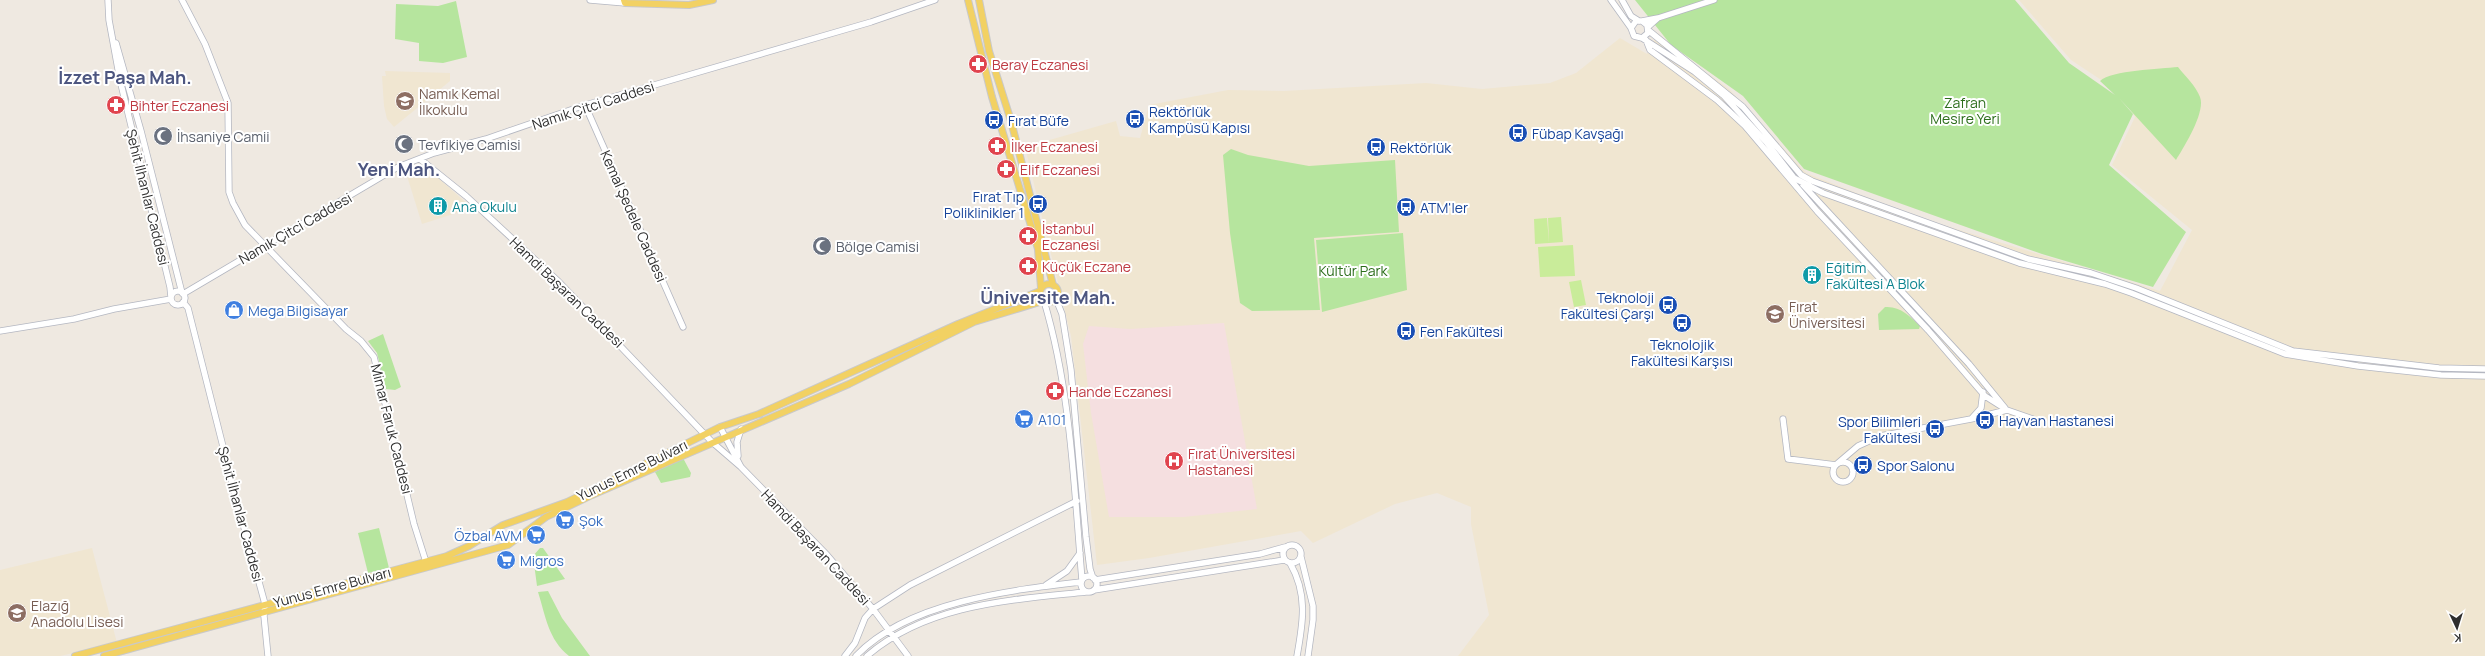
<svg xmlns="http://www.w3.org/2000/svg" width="2485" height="656" font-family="Manrope,sans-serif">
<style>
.education{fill:#f0e6d1}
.medical{fill:#f5dfe0}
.green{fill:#b6e59e}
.pitch{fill:#c9ec9a}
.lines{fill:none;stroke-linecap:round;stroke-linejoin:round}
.secondary-casing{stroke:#b4b7c1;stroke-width:7}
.primary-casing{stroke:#c9c9c9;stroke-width:8}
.secondary{stroke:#fff;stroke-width:5.5}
.primary{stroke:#f2d163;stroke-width:6}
.labels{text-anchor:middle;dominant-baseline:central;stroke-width:4;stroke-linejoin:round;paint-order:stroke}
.health-label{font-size:14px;fill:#be3a42;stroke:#fff;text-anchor:start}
.education-label{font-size:14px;fill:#785e54;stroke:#fff;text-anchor:start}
.park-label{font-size:14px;fill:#2c6e1b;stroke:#fff}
.street-label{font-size:14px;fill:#2e2e2e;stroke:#fff}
.transit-label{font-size:14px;fill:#164399;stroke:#fff;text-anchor:start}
.worship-label{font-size:14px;fill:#5b616d;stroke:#fff;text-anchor:start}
.culture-label{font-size:14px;fill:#0d838f;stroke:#fff;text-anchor:start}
.shop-label{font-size:14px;fill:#366cbe;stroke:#fff;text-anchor:start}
.district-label{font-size:18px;font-weight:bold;fill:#4d5680;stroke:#fff}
</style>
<rect width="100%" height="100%" fill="#efe9e1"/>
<!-- education -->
<path class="education" d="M2019,0h466v656h-1027l31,-41 -18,-91v-17l-34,-14 -42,11 -82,39 -12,-12 -152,27 -52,7 -26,-229 -46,-189 91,-26 4,15 20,2 9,-33 79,-15 56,1 142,-8 56,6 68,-6 26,-10 44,-35 27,16 11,-21 28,25 43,31 77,84 111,44 243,74 32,-61 -80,-65 23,-48 -17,-26 -47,-31z
M385,71l65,2v8l-56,46 -7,-8 -3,-13 -2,-30h4z
M427,168l45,40 -50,16 -15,-48z
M92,548l25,95 -57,13h-60v-86z"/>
<!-- medical -->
<path class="medical" d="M1224,323l33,186 -73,8h-75l-18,-104 -8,-69 6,-18 41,3z"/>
<!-- green -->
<path class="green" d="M1635,0h380l54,63 46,32 -15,-14c12,-11 60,-12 78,-14 7,9 18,19 22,30 6,15 -16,50 -24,63l-57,-62 14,16 -24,51 77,67 -33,55 -111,-33 -238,-85 -61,-73 -72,-51z
M456,1l11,56 -24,6 -24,-2v-18l-24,-4 1,-35 42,2z
M1231,149l17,6 61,11 86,-6 4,72 -85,6 6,72 -68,1 -12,-8 -10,-70 -7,-78z
M1403,233l4,57 -85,22 -6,-72z
M1885,307c16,-1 24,9 35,19l-1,3 -40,1 -1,-16z
M383,334l18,53 -6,3 -9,-1 -9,-36 -9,-12z
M683,458l8,15 -1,4 -29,6 -6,-11z
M379,528l10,40 -21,5 -10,-40z
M540,548h3l22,31 -28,7 -4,-30z
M548,591l14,27 28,38h-21c-21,-17 -23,-39 -31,-64z"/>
<!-- pitch -->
<path class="pitch" d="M1561,217l2,25 -14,1 -1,-25z
M1547,218l2,25 -14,1 -1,-25z
M1573,245l2,31 -35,1 -2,-30z
M1581,280l5,25 -12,2 -5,-25z"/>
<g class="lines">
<defs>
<path id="secondary" d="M108,0l1,20 11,60 50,207 1,10
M182,0l23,44 23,59 1,89 4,11 12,22 101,104 15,12 13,16 40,167 12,38
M590,0l35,3
M1611,0l20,28 3,8 8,2 6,-5 -1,-8 -5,-4h-6l-5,7
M1622,0l9,16 8,5
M1658,18l56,-18
M1642,21l16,-3 -10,9
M1648,30l95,77 58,68 11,6 216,78 63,14 45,15 157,63 146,17 46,1
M1642,38l53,34 28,23 44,48 27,35 29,15 196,70 86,21 26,9 154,61 73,12 83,9 44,1
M1646,40l4,10 67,50 28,26 72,85 111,119 57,66 22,14
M116,43l25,88 41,162
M585,105l98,222
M420,159l46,37 91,84 155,162 29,25
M1803,185l166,179 36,44
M171 298a7 7 0 1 1 14 0a7 7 0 1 1-14 0Z
M183,294l215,-127 36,-14 52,-14 96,-33 289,-84 64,-22
M1056,299l6,15 9,56 15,167 4,32 3,9
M1044,301c27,90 30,186 38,279
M183,302l5,6 49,194 28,102 -1,12 4,40
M0,331l74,-12 40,-10 57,-10
M1972,418l9,-10 2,-16
M1783,419l5,40 48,6
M720,427l21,40 86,88 46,54 35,47
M738,456l-1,-14 4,-13
M1833 472a10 10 0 1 1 20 0a10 10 0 1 1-20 0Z
M1838,463l20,-17 22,-10 91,-17 36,-9 26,9
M1283 554a9 9 0 1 1 18 0a9 9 0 1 1-18 0Z
M1301,557l12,49v14l-5,36
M1290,563c18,31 13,60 7,93
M1081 584a8 8 0 1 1 16 0a8 8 0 1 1-16 0Z
M1095,580l165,-26 25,-7
M1046,585l21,-14 13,-18
M1094,590l190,-30
M845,656l10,-13 10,-25 8,-9 37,-24 167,-84
M856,656c51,-54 155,-66 225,-74
M867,656c60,-52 144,-56 219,-64"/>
<path id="primary" d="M624,0l1,3 64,2 24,-5
M968,0l24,97 46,152 3,39
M979,0l10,51 22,70 42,164
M1040 293a9 9 0 1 1 18 0a9 9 0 1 1-18 0Z
M75,656l372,-100 22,-10 34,-21 64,-23 153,-75 39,-13 199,-90 82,-33
M104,656l404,-111 38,-28 46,-22 257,-111 125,-62 69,-21"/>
</defs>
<!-- secondary casing -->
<use href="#secondary" class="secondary-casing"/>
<!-- primary casing -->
<use href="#primary" class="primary-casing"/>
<!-- secondary -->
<use href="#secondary" class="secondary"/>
<!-- primary -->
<use href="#primary" class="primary"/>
</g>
<!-- icons -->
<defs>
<symbol id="pharmacy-disc" viewBox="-11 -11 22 22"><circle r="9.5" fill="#e0444e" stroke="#fff"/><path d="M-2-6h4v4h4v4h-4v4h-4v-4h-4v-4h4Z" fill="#fff"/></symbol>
<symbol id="school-disc" viewBox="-11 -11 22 22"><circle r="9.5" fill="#8d6e63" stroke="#fff"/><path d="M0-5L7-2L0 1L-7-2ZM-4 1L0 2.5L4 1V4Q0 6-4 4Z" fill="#fff"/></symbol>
<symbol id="bus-disc" viewBox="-11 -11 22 22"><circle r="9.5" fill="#1a4fb4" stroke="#fff"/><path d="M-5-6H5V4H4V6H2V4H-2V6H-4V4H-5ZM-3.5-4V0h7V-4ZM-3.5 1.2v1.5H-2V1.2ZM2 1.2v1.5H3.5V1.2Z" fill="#fff"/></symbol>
<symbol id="mosque-disc" viewBox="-11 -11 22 22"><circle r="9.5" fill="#6b7280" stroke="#fff"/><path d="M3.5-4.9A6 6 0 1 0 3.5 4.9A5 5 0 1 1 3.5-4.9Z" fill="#fff"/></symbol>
<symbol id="building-disc" viewBox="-11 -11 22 22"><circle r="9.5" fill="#0f9aa8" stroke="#fff"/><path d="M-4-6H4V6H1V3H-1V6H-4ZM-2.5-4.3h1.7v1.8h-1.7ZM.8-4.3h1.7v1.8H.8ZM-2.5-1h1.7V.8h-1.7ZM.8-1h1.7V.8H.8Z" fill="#fff"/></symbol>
<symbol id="shop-disc" viewBox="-11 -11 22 22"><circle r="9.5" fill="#3f7fe0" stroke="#fff"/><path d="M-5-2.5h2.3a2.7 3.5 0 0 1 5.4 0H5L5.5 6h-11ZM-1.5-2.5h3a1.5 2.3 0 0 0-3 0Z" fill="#fff"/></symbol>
<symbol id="university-disc" viewBox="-11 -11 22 22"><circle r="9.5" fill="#8d6e63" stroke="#fff"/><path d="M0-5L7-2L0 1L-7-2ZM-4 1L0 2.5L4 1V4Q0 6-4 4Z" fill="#fff"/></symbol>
<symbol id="supermarket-disc" viewBox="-11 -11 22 22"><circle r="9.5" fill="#3f7fe0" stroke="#fff"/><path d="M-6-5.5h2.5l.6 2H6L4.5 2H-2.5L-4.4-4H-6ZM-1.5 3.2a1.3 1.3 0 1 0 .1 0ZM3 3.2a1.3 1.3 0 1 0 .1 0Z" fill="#fff"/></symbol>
<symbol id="hospital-disc" viewBox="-11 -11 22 22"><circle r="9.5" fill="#e0444e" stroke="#fff"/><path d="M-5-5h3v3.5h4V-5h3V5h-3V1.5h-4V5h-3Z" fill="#fff"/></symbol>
</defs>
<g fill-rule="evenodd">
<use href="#pharmacy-disc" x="967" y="53" width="22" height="22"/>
<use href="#school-disc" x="394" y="90" width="22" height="22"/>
<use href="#pharmacy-disc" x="105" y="94" width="22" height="22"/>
<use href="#bus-disc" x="1124" y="108" width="22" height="22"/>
<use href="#bus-disc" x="983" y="109" width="22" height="22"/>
<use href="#bus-disc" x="1507" y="122" width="22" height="22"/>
<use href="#mosque-disc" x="152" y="125" width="22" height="22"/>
<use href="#mosque-disc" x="393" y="133" width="22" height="22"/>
<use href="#pharmacy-disc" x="986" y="135" width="22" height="22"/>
<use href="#bus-disc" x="1365" y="136" width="22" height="22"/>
<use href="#pharmacy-disc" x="995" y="158" width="22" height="22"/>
<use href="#bus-disc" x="1027" y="193" width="22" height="22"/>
<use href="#building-disc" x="427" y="195" width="22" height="22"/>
<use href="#bus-disc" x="1395" y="196" width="22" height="22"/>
<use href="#pharmacy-disc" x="1017" y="225" width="22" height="22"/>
<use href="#mosque-disc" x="811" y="235" width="22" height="22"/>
<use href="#pharmacy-disc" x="1017" y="255" width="22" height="22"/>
<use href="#building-disc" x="1801" y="264" width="22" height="22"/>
<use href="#bus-disc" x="1657" y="294" width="22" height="22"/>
<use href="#shop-disc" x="223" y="299" width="22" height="22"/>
<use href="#university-disc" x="1764" y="303" width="22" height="22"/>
<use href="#bus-disc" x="1671" y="312" width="22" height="22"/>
<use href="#bus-disc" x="1395" y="320" width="22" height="22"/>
<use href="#pharmacy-disc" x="1044" y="380" width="22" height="22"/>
<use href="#supermarket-disc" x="1013" y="408" width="22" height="22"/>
<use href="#bus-disc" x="1974" y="409" width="22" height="22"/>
<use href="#bus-disc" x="1924" y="418" width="22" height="22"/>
<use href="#hospital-disc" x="1163" y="450" width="22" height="22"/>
<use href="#bus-disc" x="1852" y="454" width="22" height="22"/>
<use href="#supermarket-disc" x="554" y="509" width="22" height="22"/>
<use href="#supermarket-disc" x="525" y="524" width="22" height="22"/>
<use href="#supermarket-disc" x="495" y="549" width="22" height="22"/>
<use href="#school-disc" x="6" y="602" width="22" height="22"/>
</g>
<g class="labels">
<!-- health labels -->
<g class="health-label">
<text x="992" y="64">Beray Eczanesi</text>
<text x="130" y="105">Bihter Eczanesi</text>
<text x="1011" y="146">İlker Eczanesi</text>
<text x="1020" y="169">Elif Eczanesi</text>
<text x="1042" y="228">İstanbul<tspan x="1042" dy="16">Eczanesi</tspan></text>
<text x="1042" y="266">Küçük Eczane</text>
<text x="1069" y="391">Hande Eczanesi</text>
<text x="1188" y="453">Fırat Üniversitesi<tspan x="1188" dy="16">Hastanesi</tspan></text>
</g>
<!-- education labels -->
<g class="education-label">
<text x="419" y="93">Namık Kemal<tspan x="419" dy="16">İlkokulu</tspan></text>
<text x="1789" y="306">Fırat<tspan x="1789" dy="16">Üniversitesi</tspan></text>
<text x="31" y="605">Elazığ<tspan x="31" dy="16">Anadolu Lisesi</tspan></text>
</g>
<!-- park labels -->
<g class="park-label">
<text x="1965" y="102">Zafran<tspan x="1965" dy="16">Mesire Yeri</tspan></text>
<text x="1353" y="270">Kültür Park</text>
</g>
<!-- street labels -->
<g class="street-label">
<text transform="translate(593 105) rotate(-18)">Namık Çitci Caddesi</text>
<text transform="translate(148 197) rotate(76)">Şehit İlhanlar Caddesi</text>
<text transform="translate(634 216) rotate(66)">Kemal Şedele Caddesi</text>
<text transform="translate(295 228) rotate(-30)">Namık Çitci Caddesi</text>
<text transform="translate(567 292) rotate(44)">Hamdi Başaran Caddesi</text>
<text transform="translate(392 429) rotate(76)">Mimar Faruk Caddesi</text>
<text transform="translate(632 470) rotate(-26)">Yunus Emre Bulvarı</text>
<text transform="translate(241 514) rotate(75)">Şehit İlhanlar Caddesi</text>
<text transform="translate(816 547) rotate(47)">Hamdi Başaran Caddesi</text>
<text transform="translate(332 587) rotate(-15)">Yunus Emre Bulvarı</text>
</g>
<!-- transit labels -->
<g class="transit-label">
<text x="1149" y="111">Rektörlük<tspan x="1149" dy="16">Kampüsü Kapısı</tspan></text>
<text x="1008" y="120">Fırat Büfe</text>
<text x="1532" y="133">Fübap Kavşağı</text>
<text x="1390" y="147">Rektörlük</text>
<text x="1024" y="196" text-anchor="end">Fırat Tıp<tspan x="1024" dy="16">Poliklinikler 1</tspan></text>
<text x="1420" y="207">ATM'ler</text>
<text x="1654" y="297" text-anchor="end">Teknoloji<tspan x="1654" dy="16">Fakültesi Çarşı</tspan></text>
<text x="1420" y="331">Fen Fakültesi</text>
<text x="1682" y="344" text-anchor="middle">Teknolojik<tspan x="1682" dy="16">Fakültesi Karşısı</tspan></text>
<text x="1999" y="420">Hayvan Hastanesi</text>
<text x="1921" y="421" text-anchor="end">Spor Bilimleri<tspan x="1921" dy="16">Fakültesi</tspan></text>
<text x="1877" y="465">Spor Salonu</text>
</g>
<!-- worship labels -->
<g class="worship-label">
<text x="177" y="136">İhsaniye Camii</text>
<text x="418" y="144">Tevfikiye Camisi</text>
<text x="836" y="246">Bölge Camisi</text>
</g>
<!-- culture labels -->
<g class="culture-label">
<text x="452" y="206">Ana Okulu</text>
<text x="1826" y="267">Eğitim<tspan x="1826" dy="16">Fakültesi A Blok</tspan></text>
</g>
<!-- shop labels -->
<g class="shop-label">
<text x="248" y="310">Mega Bilgisayar</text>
<text x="1038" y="419">A101</text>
<text x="579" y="520">Şok</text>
<text x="522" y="535" text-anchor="end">Özbal AVM</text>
<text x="520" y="560">Migros</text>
</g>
<!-- district labels -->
<g class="district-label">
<text x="125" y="77">İzzet Paşa Mah.</text>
<text x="399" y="169">Yeni Mah.</text>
<text x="1048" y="297">Üniversite Mah.</text>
</g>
</g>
<!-- north arrow -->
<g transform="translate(2457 628) rotate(176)" stroke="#ffffff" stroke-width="3" paint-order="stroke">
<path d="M0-3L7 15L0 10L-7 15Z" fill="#2e2e2e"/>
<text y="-6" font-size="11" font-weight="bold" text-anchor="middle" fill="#2e2e2e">K</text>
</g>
</svg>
